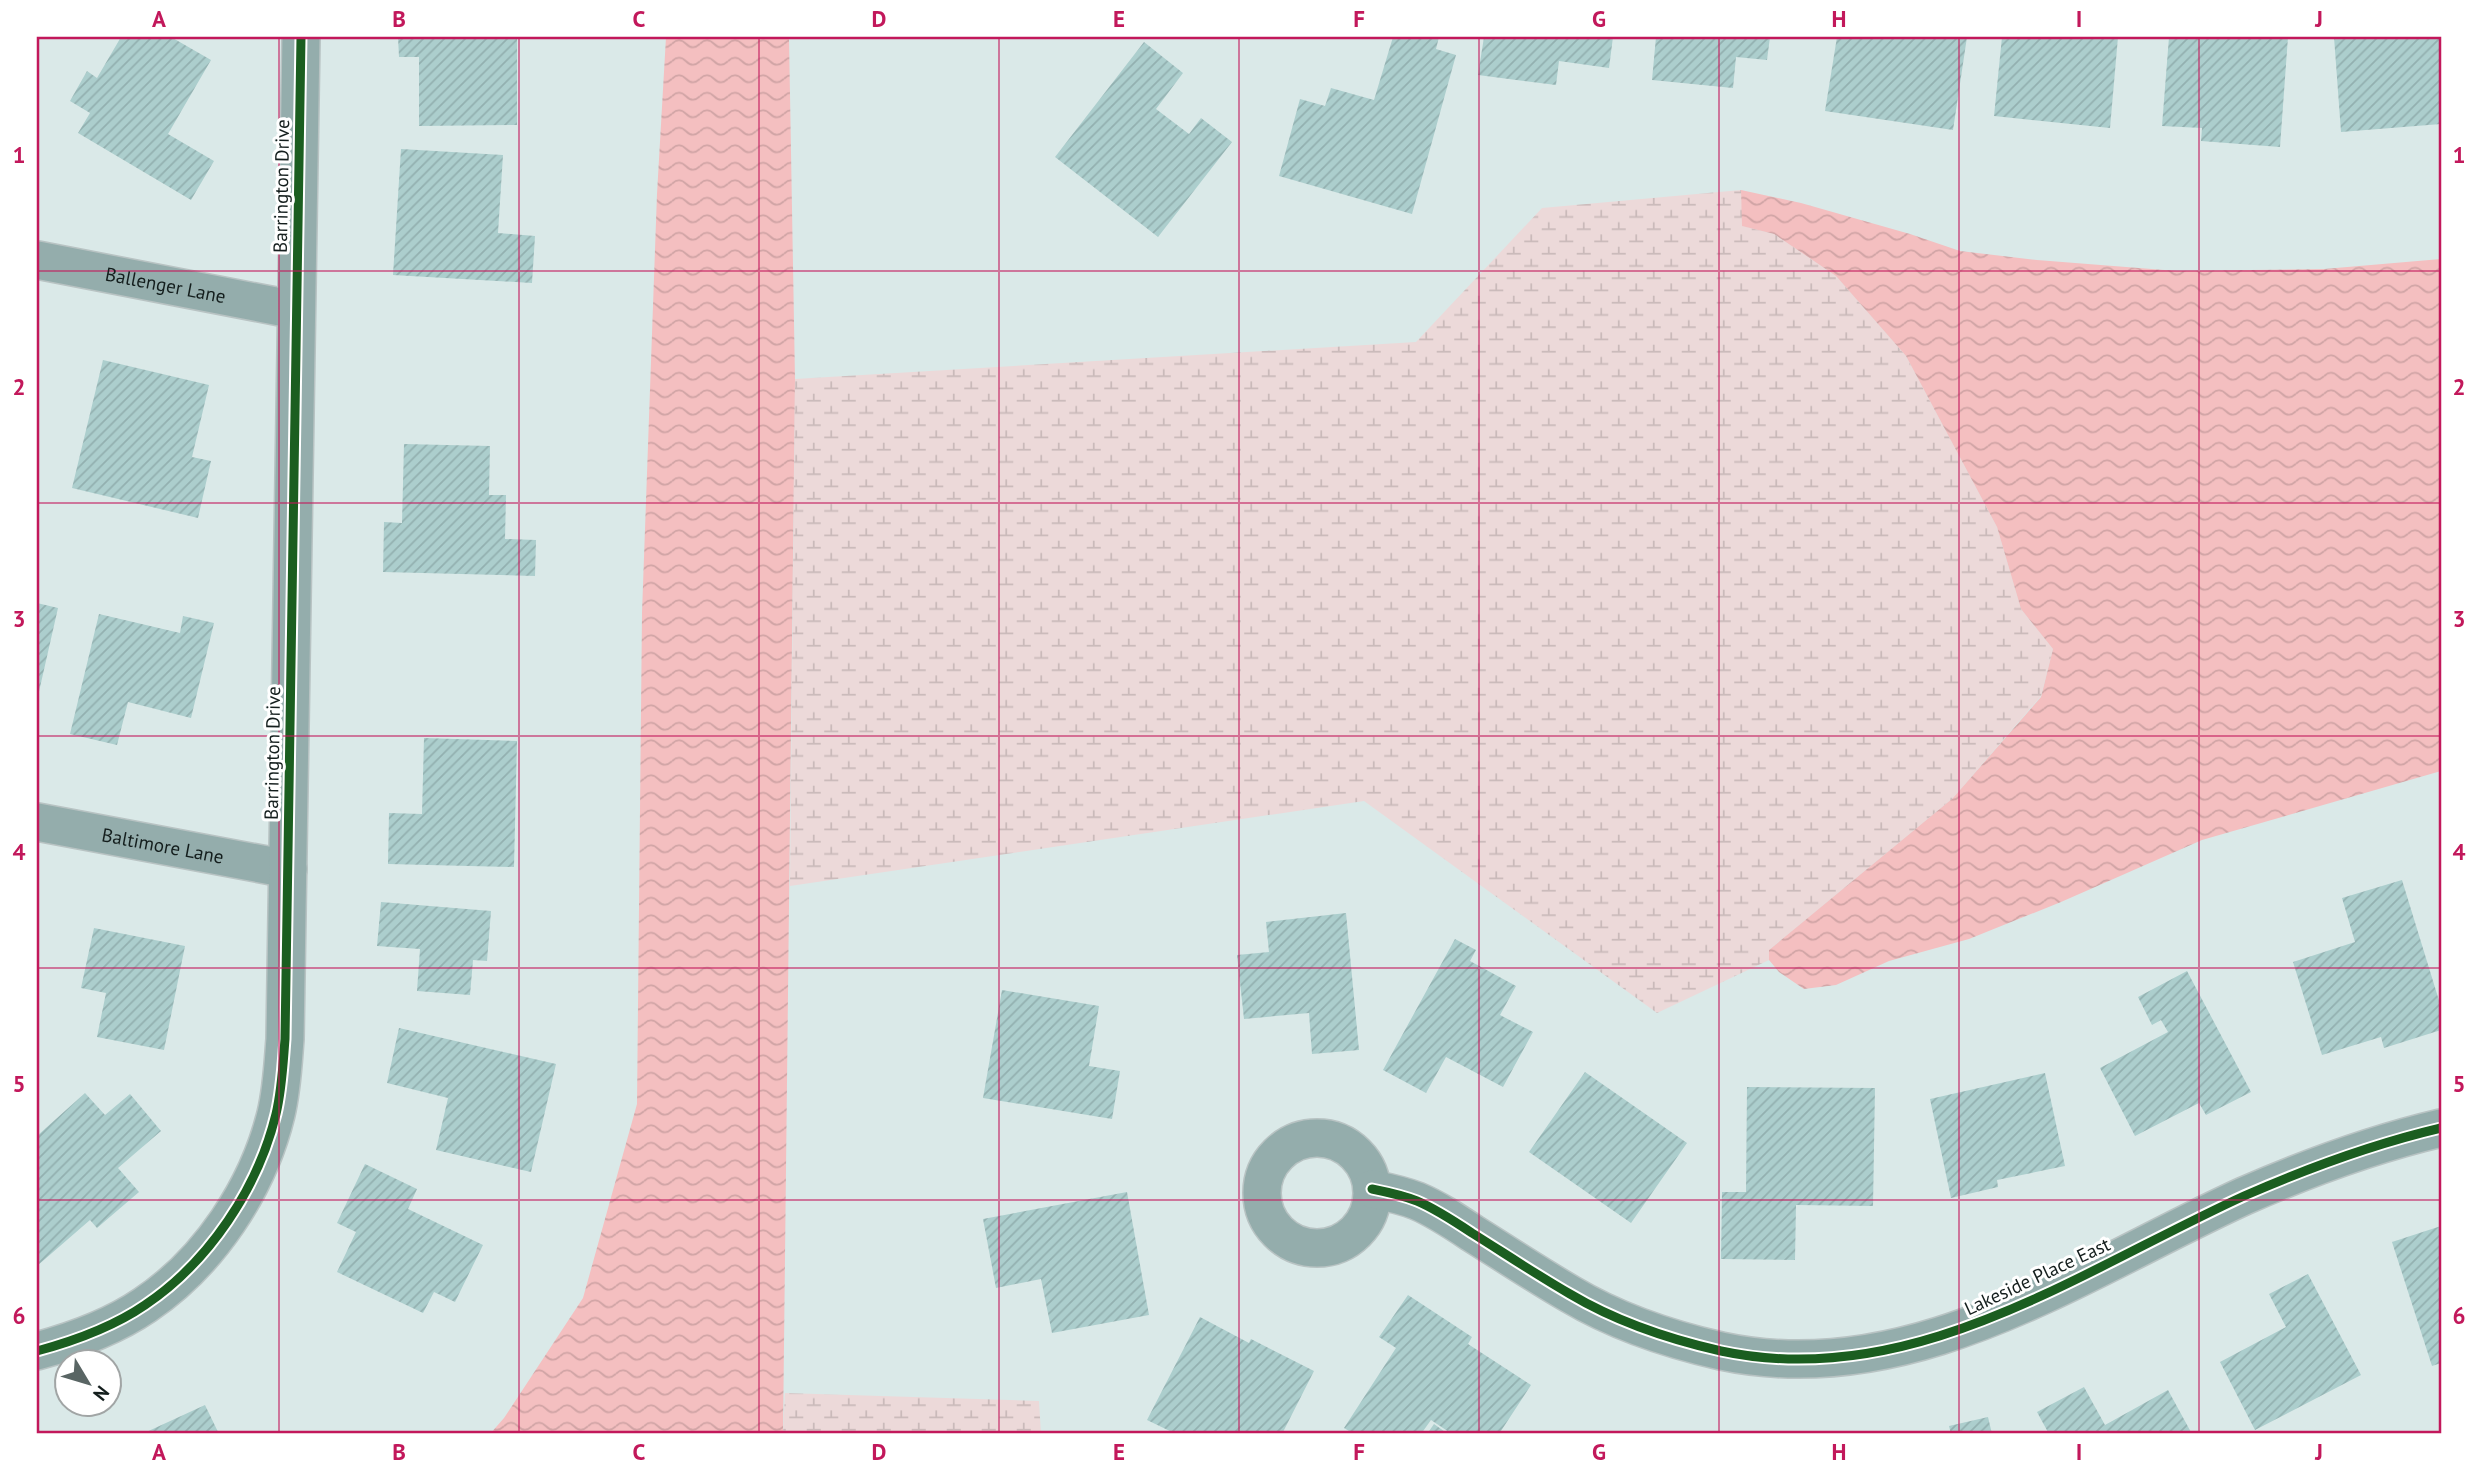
<svg xmlns="http://www.w3.org/2000/svg" width="2478" height="1471" font-family="'PT Sans',sans-serif">
<style>
.wetland{fill:url(#wetland-marsh)}
.water{fill:url(#water-waves)}
.building{fill:url(#building-hatch)}
.lines{fill:none;stroke-linecap:round;stroke-linejoin:round}
.minor-casing{stroke:#b8c3c3;stroke-width:40}
.minor{stroke:#94adac;stroke-width:37}
.cycleway-casing{stroke:#fff;stroke-width:13}
.cycleway{stroke:#1b5e20;stroke-width:9}
.grid{fill:none;stroke:#c2185b;stroke-width:2;stroke-opacity:0.55}
.labels{text-anchor:middle;dominant-baseline:central;stroke-width:6;stroke-linejoin:round;paint-order:stroke}
.street-label{font-size:19px;fill:#141e1d;stroke:#fff}
.neatline{fill:none;stroke:#c2185b;stroke-width:2.5}
.grid-label{font-size:23px;text-anchor:middle;font-weight:bold;fill:#c2185b}
</style>
<defs>
<pattern id="wetland-marsh" width="20" height="14" patternUnits="userSpaceOnUse" patternTransform="scale(1.75)"><rect width="20" height="14" fill="#ecd9d9"/><path d="M1 5h8M5 5V1M11 12h8M15 12V8" fill="none" stroke="#cababa"/></pattern>
<pattern id="water-waves" width="16" height="10" patternUnits="userSpaceOnUse" patternTransform="scale(1.75)"><rect width="16" height="10" fill="#f4bfc0"/><path d="M0 5q4-4 8 0t8 0" fill="none" stroke="#d0a4a5"/></pattern>
<pattern id="building-hatch" width="6" height="6" patternUnits="userSpaceOnUse" patternTransform="scale(1.75)"><rect width="6" height="6" fill="#accecd"/><path d="M-1 1l2-2M0 6l6-6M5 7l2-2" fill="none" stroke="#93b0b0"/></pattern>
</defs>
<rect width="100%" height="100%" fill="#dae9e8"/>
<!-- wetland -->
<path class="wetland" d="M1741,190l2,36 31,8 62,42 70,80 91,171 24,82 32,40 -12,47 -88,102 -183,151 -1,11 -112,53 -293,-212 -574,85 5,-507 621,-37 126,-134z
M785,1393l254,8 2,33h-258z"/>
<!-- water -->
<path class="water" d="M666,37h123l6,342 -12,1055h-293l14,-16 79,-120 54,-194 5,-491 15,-419z
M1741,190l60,13 109,31 50,17 77,9 140,11 147,-2 117,-10v512l-239,69 -141,62 -92,37 -80,22 -53,24 -32,4 -25,-17 -10,-12v-10l184,-152 88,-101 12,-48 -32,-40 -24,-82 -91,-171 -70,-80 -62,-42 -32,-8z"/>
<!-- building -->
<path class="building" d="M121,37h50l40,23 -43,74 46,27 -23,39 -113,-67 12,-20 -20,-12 17,-30 10,7z
M398,37h119v88l-98,1v-69h-20z
M1393,37h46l-3,12 20,6 -44,159 -133,-38 21,-77 25,7 6,-18 43,12z
M1484,37h129l-4,31 -50,-7 -3,24 -78,-10z
M1656,37h114l-3,23 -31,-3 -3,31 -81,-8z
M1837,37h130l-14,93 -128,-19z
M2002,37h116l-8,91 -116,-12z
M2169,37h119l-8,110 -79,-6 1,-13 -40,-2z
M2334,37h46v2l61,-2v87l-100,8z
M1144,42l39,31 -27,36 33,25 12,-16 31,24 -74,95 -103,-80z
M401,149l102,6 -5,78 37,3 -3,47 -139,-8z
M103,360l106,25 -17,72 19,4 -13,57 -126,-30z
M404,444l86,2 -1,49h17l-1,44 31,1 -1,36 -152,-4 1,-50 18,1z
M37,603l21,5 -20,88h-1z
M99,614l81,19 3,-17 31,7 -23,95 -63,-16 -11,43 -47,-11z
M424,738l93,3 -3,126 -126,-3 1,-51 33,1z
M2402,880l39,127v23l-57,18 -3,-11 -59,18 -29,-93 62,-20 -13,-44z
M381,902l110,9 -4,50 -14,-1 -3,35 -53,-4 3,-42 -43,-3z
M1346,913l13,137 -47,4 -3,-41 -65,6 -7,-64 32,-3 -3,-30z
M94,928l91,18 -21,104 -67,-13 9,-44 -25,-5z
M1455,939l21,11 -6,11 46,25 -16,29 33,17 -30,55 -57,-30 -20,36 -43,-23z
M2187,971l64,121 -45,23 -7,-12 -64,33 -35,-68 68,-36 -7,-12 -9,5 -14,-28z
M1002,990l97,16 -10,60 31,5 -8,48 -129,-21z
M399,1028l157,36 -25,108 -95,-22 12,-52 -61,-15z
M1585,1072l102,71 -56,80 -102,-71z
M2045,1073l20,93 -68,14 1,7 -47,11 -21,-99z
M1747,1087l128,1 -2,118 -77,-1 -1,55 -74,-1 1,-67h24z
M85,1093l20,22 25,-21 31,37 -43,37 21,24 -42,36 -7,-8 -53,46v-130z
M365,1164l52,25 -9,20 75,36 -28,57 -21,-10 -11,21 -86,-41 19,-40 -19,-9z
M1127,1192l22,123 -97,18 -11,-54 -45,9 -13,-69z
M2441,1226v137l-9,3 -40,-124z
M2308,1274l53,101 -106,55 -35,-68 66,-35 -17,-33z
M1408,1295l64,42 -4,7 63,41 -32,49h-47l-21,-14 -10,14h-67l-10,-6 52,-80 -17,-11z
M1200,1317l49,26 2,-4 63,32 -32,63h-106l-29,-14z
M2084,1387l21,38 63,-35 24,44h-143l-12,-22z
M205,1405l14,29h-77z
M1988,1417l4,17h-41l-2,-8z
M1434,1424l14,10h-21z"/>
<g class="lines">
<defs>
<g id="minor">
<path id="s1" d="M37,260l259,50"/>
<path id="s2" d="M37,822l251,47"/>
<circle cx="1317" cy="1193" r="55"/>
<path d="M1372,1189c15,3 30,6 45,12 19,8 37,20 55,32 32,20 65,42 98,61 47,28 98,45 151,57 190,41 359,-80 523,-155 64,-28 129,-52 197,-68"/>
<path d="M37,1351c37,-10 76,-24 108,-46 64,-43 113,-117 131,-191 6,-25 7,-50 9,-75l16,-1002"/>
</g>
</defs>
<!-- minor casing -->
<use href="#minor" class="minor-casing"/>
<!-- minor -->
<use href="#minor" class="minor"/>
<defs>
<path id="cycleway" d="M1372,1189c15,3 30,6 45,12 19,8 37,20 55,32 32,20 65,42 98,61 47,28 98,45 151,57 190,41 359,-80 523,-155 64,-28 129,-52 197,-68
M37,1351c37,-10 76,-24 108,-46 64,-43 113,-117 131,-191 6,-25 7,-50 9,-75l16,-1002"/>
</defs>
<!-- cycleway casing -->
<use href="#cycleway" class="cycleway-casing"/>
<!-- cycleway -->
<use href="#cycleway" class="cycleway"/>
</g>
<!-- grid -->
<path class="grid" d="M279,37v1397M519,37v1397M759,37v1397M999,37v1397M1239,37v1397M1479,37v1397M1719,37v1397M1959,37v1397M2199,37v1397M37,271h2404M37,503h2404M37,736h2404M37,968h2404M37,1200h2404"/>
<g class="labels">
<!-- street labels -->
<g class="street-label">
<text transform="translate(281 186) rotate(-89)">Barrington Drive</text>
<text stroke="none"><textPath href="#s1" startOffset="131">Ballenger Lane</textPath></text>
<text transform="translate(272 753) rotate(-89)">Barrington Drive</text>
<text stroke="none"><textPath href="#s2" startOffset="128">Baltimore Lane</textPath></text>
<text transform="translate(2037 1276) rotate(-25)">Lakeside Place East</text>
</g>
</g>
<!-- border -->
<rect width="2478" height="1471" fill="none" stroke="#ffffff" stroke-width="77"/>
<!-- north arrow -->
<g transform="translate(88 1383) rotate(128)"><circle r="33" fill="#ffffff" stroke="#a1a5a5" stroke-width="2"/>
<path d="M0-5L12 26L0 18L-12 26Z" fill="#596564"/>
<text y="-10" font-size="19" font-weight="bold" text-anchor="middle" fill="#141e1d">N</text>
</g>
<rect x="38" y="38" width="2402" height="1394" class="neatline"/>
<g class="grid-label">
<text x="159" y="27">A</text>
<text x="399" y="27">B</text>
<text x="639" y="27">C</text>
<text x="879" y="27">D</text>
<text x="1119" y="27">E</text>
<text x="1359" y="27">F</text>
<text x="1599" y="27">G</text>
<text x="1839" y="27">H</text>
<text x="2079" y="27">I</text>
<text x="2319" y="27">J</text>
<text x="19" y="163">1</text>
<text x="2459" y="163">1</text>
<text x="19" y="395">2</text>
<text x="2459" y="395">2</text>
<text x="19" y="627">3</text>
<text x="2459" y="627">3</text>
<text x="19" y="860">4</text>
<text x="2459" y="860">4</text>
<text x="19" y="1092">5</text>
<text x="2459" y="1092">5</text>
<text x="19" y="1324">6</text>
<text x="2459" y="1324">6</text>
<text x="159" y="1460">A</text>
<text x="399" y="1460">B</text>
<text x="639" y="1460">C</text>
<text x="879" y="1460">D</text>
<text x="1119" y="1460">E</text>
<text x="1359" y="1460">F</text>
<text x="1599" y="1460">G</text>
<text x="1839" y="1460">H</text>
<text x="2079" y="1460">I</text>
<text x="2319" y="1460">J</text>
</g>
</svg>
